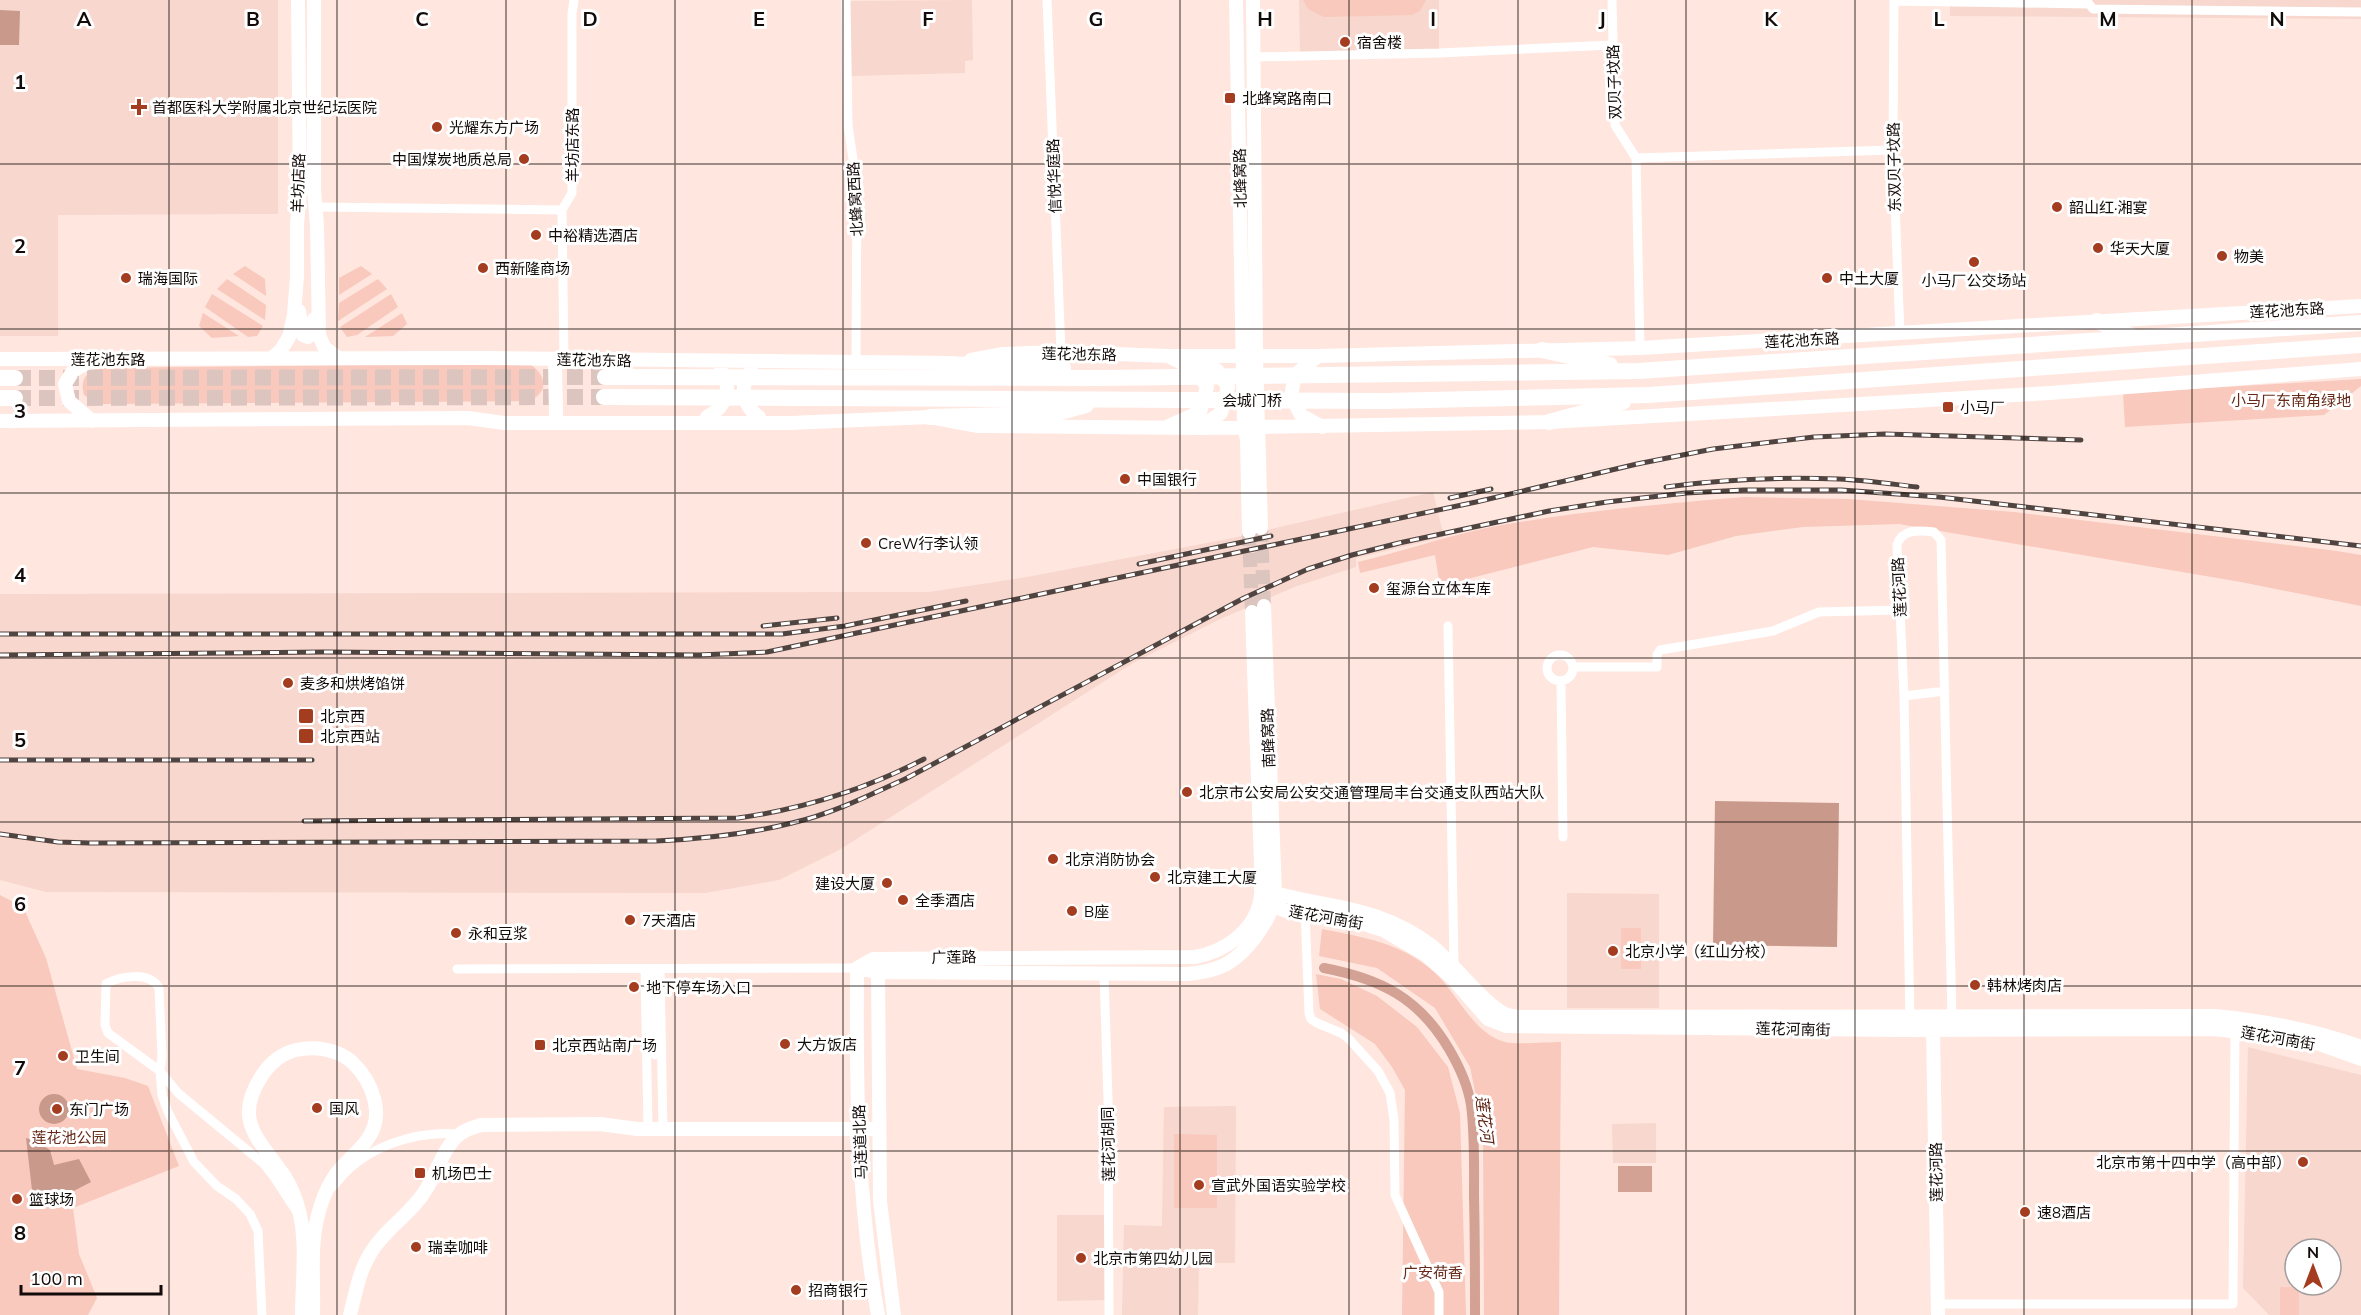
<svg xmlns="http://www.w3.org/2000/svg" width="2361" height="1315" font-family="Mulish,'Noto Sans SC',sans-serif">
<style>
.built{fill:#f7d7ce;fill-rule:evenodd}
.green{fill:#f8c9bc}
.forest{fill:#c9998c}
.water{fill:#d3a295}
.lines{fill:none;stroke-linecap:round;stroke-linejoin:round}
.canal{stroke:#d3a295;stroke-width:10}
.secondary-tunnel{stroke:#dcc5bf;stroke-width:14;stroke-dasharray:14 7;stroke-linecap:butt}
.highway-tunnel{stroke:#dcc5bf;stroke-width:16;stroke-dasharray:16 8;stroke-linecap:butt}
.street{stroke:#fff;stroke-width:9}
.secondary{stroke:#fff;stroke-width:14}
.highway{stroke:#fff;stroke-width:16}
.rail-casing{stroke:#504440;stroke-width:5}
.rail{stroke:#fff;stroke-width:3;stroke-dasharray:9;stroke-linecap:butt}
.grid{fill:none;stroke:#130b09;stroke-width:1.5;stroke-opacity:0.55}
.poi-dot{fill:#a43c20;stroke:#fff;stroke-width:2}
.labels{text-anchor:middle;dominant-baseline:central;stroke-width:6;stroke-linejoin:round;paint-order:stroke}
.poi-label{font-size:15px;fill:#130b09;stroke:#fff;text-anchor:start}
.street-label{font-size:15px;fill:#130b09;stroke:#fff}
.park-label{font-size:15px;fill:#662a1a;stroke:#fff}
.water-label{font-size:16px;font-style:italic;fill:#5f2314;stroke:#fff}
.grid-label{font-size:20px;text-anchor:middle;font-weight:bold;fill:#130b09;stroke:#fff;stroke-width:6;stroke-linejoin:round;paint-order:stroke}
</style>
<rect width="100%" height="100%" fill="#ffe6df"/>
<!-- built -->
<path class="built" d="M0,0h278v214l-220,1v121h-58z
M972,0l1,60 -8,1v12l-114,3 -2,-75z
M1299,0h140v53l-139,1z
M1950,0h411v19l-411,-3z
M1433,492l11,45 -88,21v9l-59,19 -79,34 -85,43 -294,187 -60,30 -74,13 -659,-1 -46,-12v-286l929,-2 98,-15 201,-38z
M1567,893l92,1v114h-92z
M2248,1047l113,28v240h-92l-26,-27zM2295,1249h36v36h-36z
M1236,1106l-1,157h-36l-1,52h-76l2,-90 38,1 2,-119z
M1656,1123v40h-43l-1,-39z
M1057,1215h47l2,85 -49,1z"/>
<!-- green -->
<path class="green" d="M1303,0h123l-6,11 -8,4 -88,2 -16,-8z
M245,266l20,13 1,17 -33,-22z
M361,266l11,8 -33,21v-17z
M227,279l39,26 -1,15 -48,-31z
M378,279l9,10 -49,32 1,-18z
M212,294l51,32 -6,10 -9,1 -43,-30z
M391,294l7,13 -41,28 -10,2 -7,-10z
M203,313l36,23 -27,2 -13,-12z
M402,313l5,11 -14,12 -28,1z
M528,363c18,10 23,30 0,38l-430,3 -14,-9c-4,-14 1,-22 14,-27z
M2361,379v7l-37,29 -199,12 -2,-34z
M1745,497l103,2 166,13 323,39 24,4v51l-120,-24 -342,-58 -96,3 -67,9 -68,19 -75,-8 -153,39 -5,-31 -75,18 -2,-11c42,-10 86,-25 128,-34 85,-16 172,-24 259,-31z
M0,895l23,12 23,51 31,111 48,9 23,8 31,80 -106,42 6,46 18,44 -9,17h-88z
M1621,928h20v41h-20z
M1322,929c41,8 79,14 111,42 24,21 39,62 72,71 13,3 42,0 56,0l-2,273h-75l-1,-185 -13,-63 -35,-59 -58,-40 -58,-12z
M1316,974l25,5 36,17 40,31 31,40 12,46 6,202h-64l3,-225 -13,-23 -17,-23 -55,-35z
M1174,1134l43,1v73h-43z
M2280,1287h19v28h-19z"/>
<!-- forest -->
<path class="forest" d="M0,10l20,1 -1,34h-19z
M1715,801l124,2 -2,144 -124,-2z
M39 1109a15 15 0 1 1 30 0a15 15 0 1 1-30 0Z
M26,1138l9,2 15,10 4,15 25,-6 12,23 -29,15 -29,2z"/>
<!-- water -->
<path class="water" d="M1618,1166h34v26h-34z"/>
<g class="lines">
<!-- canal -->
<path class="canal" d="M1324,968c57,11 95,30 125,81 10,17 19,37 22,56 4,30 3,61 3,91 1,40 1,79 1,119"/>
<!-- secondary-tunnel -->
<path class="secondary-tunnel" d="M1261,528l3,78
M1249,532l3,80"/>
<!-- highway-tunnel -->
<path class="highway-tunnel" d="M15,378l590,-1
M15,398l589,-1"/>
<!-- street -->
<path class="street" d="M846,0l2,126 9,59 -1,178
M1047,0l14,352
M1612,0l3,125 21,33
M1894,0l-1,150 7,184
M2086,0l7,9 268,3
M1894,1l195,3
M1254,57l185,-4 173,-8
M315,207l247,3
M1640,348l-4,-190 257,-8
M564,360l-2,-150 10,-17v-179l2,-14
M1448,626l6,339
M1547 668a13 13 0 1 1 26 0a13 13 0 1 1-26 0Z
M1573,667h84v-12l3,-5 113,-19 46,-19 81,-2
M1561,681l2,156
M1904,696l41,-5
M1305,910l4,103 2,6 6,4 24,10 8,6 29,32 12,22 4,27 1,75 44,97v23
M457,969l400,-1
M645,969l3,160
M653,969l2,86
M660,969l3,161
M1104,974l4,125 1,216
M1910,1022l-6,-326 -7,-151c5,-16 21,-15 37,-13l7,8 11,480
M334,1186c28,-39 81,-56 126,-52
M1939,1304h294l2,-278
M262,1315l-4,-84 -8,-17 -14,-15 -19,-13 -23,-24 -26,-50 -6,-17 -2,-24 2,-14 -3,-69c-9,-17 -39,-12 -53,-4l-1,41 3,8 52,38 18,22 86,71 10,13 21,32"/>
<!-- secondary -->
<path class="secondary" d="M314,0v190l3,35 2,110 5,12 13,10
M1236,0l8,428 3,11 2,93
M1253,0l3,356 5,172
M299,311l4,24 5,2 3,-3 3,-15
M1318,356l-23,19 -4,21 10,19 21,12
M272,358l9,-8 8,-13 5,-22 3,-39v-52l3,-32 -2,-192
M1191,358l26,12 11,17 -7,26 -22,15
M0,359l478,-1 474,5
M555,359l1,59
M92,360l-19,11 -8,13 4,17 23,20
M971,360l32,-6 58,-2 107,4h150l322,-8 721,-42
M751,370c-12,17 -9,35 8,47
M707,417c19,-10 26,-28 14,-47
M0,421l468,-3 36,5h286l140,-6 48,9 221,2 350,-6 501,-29 311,-24
M1169,426l31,-14 7,-25 -11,-17 -24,-12
M1261,889c62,20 115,14 171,57 20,16 54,60 73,68 4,2 10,2 14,3l696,-1c50,5 98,13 146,31
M1260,901l26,10 63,8 34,11 43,25 26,23 36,41 18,7 396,4 312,-1 78,9 27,6 42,15
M857,968l21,4 310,2c32,-3 48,-11 68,-38 10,-14 17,-25 19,-43l-11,-287
M857,968l16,-9 322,-2c29,-5 58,-25 65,-55 3,-12 1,-27 1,-38l-9,-252
M857,968c-1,115 0,233 21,347
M878,972l2,229 14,114
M1933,1030l5,285
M302,1315c0,-32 5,-69 -2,-100 -3,-13 -8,-27 -15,-38 -24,-36 -53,-55 -24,-100 8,-13 19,-23 35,-27 19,-4 41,-1 56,12 20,19 34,53 15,78 -10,14 -24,23 -33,37 -8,12 -14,29 -17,42 -7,31 -3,65 -4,96
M350,1315c5,-20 9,-43 20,-61 15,-26 42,-40 57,-66 10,-16 17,-42 33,-54 6,-5 15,-7 21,-9l119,-1 37,5h241"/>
<!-- highway -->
<path class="highway" d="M2097,321l37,16
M1542,350l68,15
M942,364l121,4
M605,377l497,1 536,-7 723,-48
M0,378h15
M604,397l781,4 264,-6 712,-50
M0,398h15
M930,417l123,-3 33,-9
M1549,422l74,-20"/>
<defs>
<path id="rail" d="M1666,487c57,-8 116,-10 173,-8 26,1 52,5 78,8
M1450,498l41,-9
M1139,564l132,-28
M763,626l74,-8
M0,634h782l63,-8 121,-25
M0,655l324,-3 375,3 68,-3 709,-150 161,-38 76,-15 101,-12 71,-3 196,6
M0,760h312
M304,821l434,-3c65,-9 128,-29 186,-59
M0,834l58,8 32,1 566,-2c46,-2 92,-7 136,-18 40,-9 78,-28 115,-45l337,-180 64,-29 44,-14 47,-12 150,-32 58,-9 79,-9 58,-3h97l98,7 422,49"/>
</defs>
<!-- rail casing -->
<use href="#rail" class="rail-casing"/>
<!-- rail -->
<use href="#rail" class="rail"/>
</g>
<!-- grid -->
<path class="grid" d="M169,0v1315M337,0v1315M506,0v1315M675,0v1315M843,0v1315M1012,0v1315M1180,0v1315M1349,0v1315M1518,0v1315M1686,0v1315M1855,0v1315M2024,0v1315M2192,0v1315M0,164h2361M0,329h2361M0,493h2361M0,658h2361M0,822h2361M0,986h2361M0,1151h2361"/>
<!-- markers -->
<g class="poi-dot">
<circle cx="1345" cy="42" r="6"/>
<rect x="1224" y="92" width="12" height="12" rx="3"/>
<path d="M136 98h6v6h6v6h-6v6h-6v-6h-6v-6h6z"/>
<circle cx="437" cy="127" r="6"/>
<circle cx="524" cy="159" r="6"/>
<circle cx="2057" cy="207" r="6"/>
<circle cx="536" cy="235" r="6"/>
<circle cx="2098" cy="248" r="6"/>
<circle cx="2222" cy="256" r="6"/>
<circle cx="1974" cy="262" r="6"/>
<circle cx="483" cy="268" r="6"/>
<circle cx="126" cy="278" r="6"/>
<circle cx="1827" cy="278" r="6"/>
<rect x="1942" y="401" width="12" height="12" rx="3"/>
<circle cx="1125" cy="479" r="6"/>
<circle cx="866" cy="543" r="6"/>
<circle cx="1374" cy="588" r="6"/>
<circle cx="288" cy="683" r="6"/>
<rect x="298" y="708" width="16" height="16" rx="3"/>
<rect x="298" y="728" width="16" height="16" rx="3"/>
<circle cx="1187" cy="792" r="6"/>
<circle cx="1053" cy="859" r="6"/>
<circle cx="1155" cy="877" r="6"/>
<circle cx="887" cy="883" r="6"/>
<circle cx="903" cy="900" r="6"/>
<circle cx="1072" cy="911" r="6"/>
<circle cx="630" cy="920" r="6"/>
<circle cx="456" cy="933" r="6"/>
<circle cx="1613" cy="951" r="6"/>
<circle cx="1975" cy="985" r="6"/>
<circle cx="634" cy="987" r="6"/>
<circle cx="785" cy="1044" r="6"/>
<rect x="534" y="1039" width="12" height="12" rx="3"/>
<circle cx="63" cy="1056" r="6"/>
<circle cx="317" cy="1108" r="6"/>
<circle cx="57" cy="1109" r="6"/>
<circle cx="2303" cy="1162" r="6"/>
<rect x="414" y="1167" width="12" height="12" rx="3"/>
<circle cx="1199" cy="1185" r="6"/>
<circle cx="17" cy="1199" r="6"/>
<circle cx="2025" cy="1212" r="6"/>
<circle cx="416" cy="1247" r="6"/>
<circle cx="1081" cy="1258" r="6"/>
<circle cx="796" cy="1290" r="6"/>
</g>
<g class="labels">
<!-- poi labels -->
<g class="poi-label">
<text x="1357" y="42">宿舍楼</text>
<text x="1242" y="98">北蜂窝路南口</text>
<text x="152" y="107">首都医科大学附属北京世纪坛医院</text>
<text x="449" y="127">光耀东方广场</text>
<text x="512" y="159" text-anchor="end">中国煤炭地质总局</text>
<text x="2069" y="207">韶山红·湘宴</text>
<text x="548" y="235">中裕精选酒店</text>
<text x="2110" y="248">华天大厦</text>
<text x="2234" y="256">物美</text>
<text x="495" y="268">西新隆商场</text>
<text x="138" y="278">瑞海国际</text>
<text x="1839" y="278">中土大厦</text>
<text x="1974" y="280" text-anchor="middle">小马厂公交场站</text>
<text x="1960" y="407">小马厂</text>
<text x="1137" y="479">中国银行</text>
<text x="878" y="543">CreW行李认领</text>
<text x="1386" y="588">玺源台立体车库</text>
<text x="300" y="683">麦多和烘烤馅饼</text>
<text x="320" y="716">北京西</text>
<text x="320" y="736">北京西站</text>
<text x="1199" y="792">北京市公安局公安交通管理局丰台交通支队西站大队</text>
<text x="1065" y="859">北京消防协会</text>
<text x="1167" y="877">北京建工大厦</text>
<text x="875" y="883" text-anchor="end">建设大厦</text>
<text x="915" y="900">全季酒店</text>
<text x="1084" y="911">B座</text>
<text x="642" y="920">7天酒店</text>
<text x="468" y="933">永和豆浆</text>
<text x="1625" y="951">北京小学（红山分校）</text>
<text x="1987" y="985">韩林烤肉店</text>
<text x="646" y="987">地下停车场入口</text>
<text x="797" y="1044">大方饭店</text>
<text x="552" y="1045">北京西站南广场</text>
<text x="75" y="1056">卫生间</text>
<text x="329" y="1108">国风</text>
<text x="69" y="1109">东门广场</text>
<text x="2291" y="1162" text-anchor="end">北京市第十四中学（高中部）</text>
<text x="432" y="1173">机场巴士</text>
<text x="1211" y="1185">宣武外国语实验学校</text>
<text x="29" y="1199">篮球场</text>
<text x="2037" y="1212">速8酒店</text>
<text x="428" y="1247">瑞幸咖啡</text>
<text x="1093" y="1258">北京市第四幼儿园</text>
<text x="808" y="1290">招商银行</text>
</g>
<!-- street labels -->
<g class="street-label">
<text transform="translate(1614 82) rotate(-92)">双贝子坟路</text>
<text transform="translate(572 145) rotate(-90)">羊坊店东路</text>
<text transform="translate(1894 167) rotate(-91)">东双贝子坟路</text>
<text transform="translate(1054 176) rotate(-92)">信悦华庭路</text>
<text transform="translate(1240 178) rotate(-91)">北蜂窝路</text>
<text transform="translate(298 183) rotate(-88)">羊坊店路</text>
<text transform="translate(855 199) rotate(-93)">北蜂窝西路</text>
<text transform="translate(2287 310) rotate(-3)">莲花池东路</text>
<text transform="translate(1802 340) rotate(-3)">莲花池东路</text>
<text transform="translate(1079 354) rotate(1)">莲花池东路</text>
<text x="108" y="359">莲花池东路</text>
<text transform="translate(594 360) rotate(1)">莲花池东路</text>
<text x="1252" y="400">会城门桥</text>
<text transform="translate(1899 587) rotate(-93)">莲花河路</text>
<text transform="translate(1268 738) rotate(-92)">南蜂窝路</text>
<text transform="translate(1326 917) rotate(10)">莲花河南街</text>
<text transform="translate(954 957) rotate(-1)">广莲路</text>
<text transform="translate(1793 1029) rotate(1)">莲花河南街</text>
<text transform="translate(2278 1038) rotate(10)">莲花河南街</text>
<text transform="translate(860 1142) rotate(-92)">马连道北路</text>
<text transform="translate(1108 1144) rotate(-91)">莲花河胡同</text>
<text transform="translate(1936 1172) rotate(-91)">莲花河路</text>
</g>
<!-- park labels -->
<g class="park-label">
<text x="2291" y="400">小马厂东南角绿地</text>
<text x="69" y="1137">莲花池公园</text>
<text x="1433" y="1272">广安荷香</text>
</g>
<!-- water labels -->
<g class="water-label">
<text transform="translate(1485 1119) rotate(83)">莲花河</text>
</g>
</g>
<g class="grid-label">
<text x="84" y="26">A</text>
<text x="253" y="26">B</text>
<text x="422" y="26">C</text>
<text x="590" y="26">D</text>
<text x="759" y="26">E</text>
<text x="928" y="26">F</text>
<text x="1096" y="26">G</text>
<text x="1265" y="26">H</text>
<text x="1433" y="26">I</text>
<text x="1602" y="26">J</text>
<text x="1771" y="26">K</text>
<text x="1939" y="26">L</text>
<text x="2108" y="26">M</text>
<text x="2277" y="26">N</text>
<text x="20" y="89">1</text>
<text x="20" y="253">2</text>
<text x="20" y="418">3</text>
<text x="20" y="582">4</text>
<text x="20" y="747">5</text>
<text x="20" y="911">6</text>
<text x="20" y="1075">7</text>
<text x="20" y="1240">8</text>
</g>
<!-- north arrow -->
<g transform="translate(2313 1267)"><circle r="28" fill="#ffffff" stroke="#a19d9d" stroke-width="1.5"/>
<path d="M0-4.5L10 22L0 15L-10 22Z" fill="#a43c20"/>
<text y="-9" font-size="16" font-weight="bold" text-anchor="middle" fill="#130b09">N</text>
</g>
<!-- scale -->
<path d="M21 1285v9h140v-9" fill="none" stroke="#130b09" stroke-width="3"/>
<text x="30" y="1285" font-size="18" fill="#130b09" stroke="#ffffff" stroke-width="4.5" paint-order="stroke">100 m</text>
</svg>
